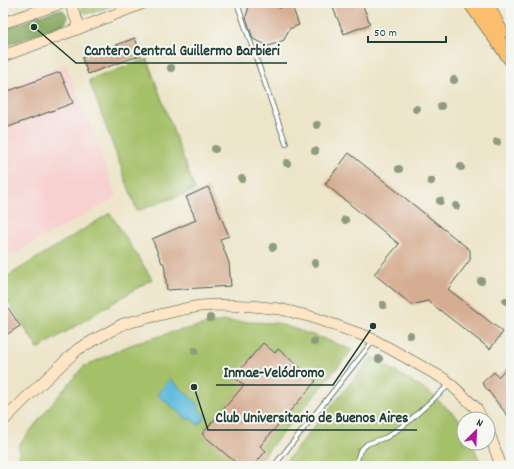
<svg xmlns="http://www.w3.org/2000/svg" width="514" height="469" font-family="Dekko,sans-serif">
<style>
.built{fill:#f7d0cf}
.green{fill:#a4c067;stroke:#627e4e}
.forest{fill:#83a65c;stroke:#517248}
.water{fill:#60bcde;stroke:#407c89}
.building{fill:#d6ad92}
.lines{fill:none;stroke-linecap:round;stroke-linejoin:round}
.lane-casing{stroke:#3e564a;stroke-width:5.5}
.secondary-casing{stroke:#3e564a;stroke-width:12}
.highway-casing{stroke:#3e564a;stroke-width:16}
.lane{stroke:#fff;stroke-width:4}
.secondary{stroke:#fde5c5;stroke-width:11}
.highway{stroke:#fabe6e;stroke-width:15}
.tree{fill:#8e9b7e}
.leader{fill:none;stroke:#1f3d34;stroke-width:1.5}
.callout-dot{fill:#1f3d34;stroke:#f6f6f2;stroke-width:1.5}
.callout-label{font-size:15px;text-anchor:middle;font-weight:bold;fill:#1f3d34;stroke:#f6f6f2;stroke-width:4;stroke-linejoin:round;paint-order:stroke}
</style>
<rect width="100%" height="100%" fill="#f6f6f2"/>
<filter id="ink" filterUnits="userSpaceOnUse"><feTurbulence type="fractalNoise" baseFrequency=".025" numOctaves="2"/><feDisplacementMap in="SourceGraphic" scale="8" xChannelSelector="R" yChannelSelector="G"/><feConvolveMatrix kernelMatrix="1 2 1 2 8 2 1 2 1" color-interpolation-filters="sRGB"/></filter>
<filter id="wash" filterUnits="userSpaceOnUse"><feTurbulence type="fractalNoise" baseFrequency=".012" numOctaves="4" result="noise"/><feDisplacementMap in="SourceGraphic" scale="16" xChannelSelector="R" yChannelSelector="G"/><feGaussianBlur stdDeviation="0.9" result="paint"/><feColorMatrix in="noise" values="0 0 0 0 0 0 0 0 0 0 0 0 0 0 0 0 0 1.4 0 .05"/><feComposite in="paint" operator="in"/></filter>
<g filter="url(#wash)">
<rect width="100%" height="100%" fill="#ede5c9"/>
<!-- built -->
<path class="built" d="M66,63l51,134 -114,63v-170z"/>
<!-- green -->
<path class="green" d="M83,3h38l-26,9 -8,1 -5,-3z
M147,59l48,131 -58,21 -48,-131z
M110,213l42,66 -114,70 -35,-56v-14z
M223,321l54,2 50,17 25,10 -97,116h-236v-21l30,-38 34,-40 47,-22 43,-13z
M372,357l58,36 29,26 5,10v14h8l10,23h-200z"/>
<!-- forest -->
<path class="forest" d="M56,10h7l4,5v5l-3,4 -61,23v-17z"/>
<!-- water -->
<path class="water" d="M170,379l30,27 -2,3 8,7 -8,9 -8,-7 -2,2 -31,-26z"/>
<g id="blocks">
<!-- building -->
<path class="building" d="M257,3h11l12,5 11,-5 8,22 -10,4 -5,11 -15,6 -16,-7 -7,-22 3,-11z
M331,3h31l8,21 -26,10z
M135,38l6,17 -53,19 -6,-16z
M60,72l13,31 -70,26v-36z
M349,153l121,97v10l-22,29 55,43 -13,17 -62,-48 -16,4 -38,-31 25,-30 -74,-60z
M208,187l21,49 -9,3 9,24 2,23 -64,4 -3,-27h-2l-10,-24 44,-19 -10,-23z
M3,300l17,26 -17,11z
M263,343l12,10 3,-4 38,32 -56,65 6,5 -13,15h-22l4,-4 -33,-28 42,-49 -10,-8z
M511,363v57l-29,-37 12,-11 4,5z"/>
</g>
</g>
<g filter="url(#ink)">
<use href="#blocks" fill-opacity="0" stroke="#3e564a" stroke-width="1"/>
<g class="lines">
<defs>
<path id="lane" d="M237,3l49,141
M274,466l99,-125
M355,466l5,-15 7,-7 20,-7 21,-15 42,-38"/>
<path id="secondary" d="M70,3l10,25
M3,23l59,-20
M3,56l77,-28 64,-25
M3,421l24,-24 51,-48 45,-25 36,-9 25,-6 16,-3 17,-1 35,1 28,3 32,8 56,20 19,10 59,33 30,28 6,11
M488,430l13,36"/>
<path id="highway" d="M471,3l40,56
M486,3l14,28"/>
</defs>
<!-- lane casing -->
<use href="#lane" class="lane-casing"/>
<!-- secondary casing -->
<use href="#secondary" class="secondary-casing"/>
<!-- highway casing -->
<use href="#highway" class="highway-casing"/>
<!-- lane -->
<use href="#lane" class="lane"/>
<!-- secondary -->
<use href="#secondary" class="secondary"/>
<!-- highway -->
<use href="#highway" class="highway"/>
</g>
<!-- trees -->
<g class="tree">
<circle cx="171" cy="68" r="4"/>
<circle cx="454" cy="80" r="4"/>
<circle cx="441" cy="106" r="4"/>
<circle cx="416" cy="109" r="4"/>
<circle cx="317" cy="125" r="4"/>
<circle cx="497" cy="142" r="4"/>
<circle cx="215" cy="149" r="4"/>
<circle cx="315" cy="151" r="4"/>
<circle cx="287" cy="163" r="4"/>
<circle cx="461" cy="167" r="4"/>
<circle cx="399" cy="169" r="4"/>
<circle cx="242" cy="179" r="4"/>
<circle cx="431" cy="181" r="4"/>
<circle cx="440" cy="201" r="4"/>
<circle cx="456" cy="206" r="4"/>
<circle cx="345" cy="220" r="4"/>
<circle cx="273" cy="247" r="4"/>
<circle cx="315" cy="263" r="4"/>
<circle cx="481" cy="281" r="4"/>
<circle cx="506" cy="301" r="4"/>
<circle cx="383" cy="305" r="4"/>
<circle cx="210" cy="318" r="4"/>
<circle cx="410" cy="335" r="4"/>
<circle cx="314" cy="342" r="4"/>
<circle cx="195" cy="351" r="4"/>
<circle cx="379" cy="359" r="4"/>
</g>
</g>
<!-- callouts -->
<path class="leader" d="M34 27L76 63H287M373 326L333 385H216M194 387L208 430H417"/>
<g class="callout-dot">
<circle cx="34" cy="27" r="4"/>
<circle cx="373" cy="326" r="4"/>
<circle cx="194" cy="387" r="4"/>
</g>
<g class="callout-label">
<text x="182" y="55">Cantero Central Guillermo Barbieri</text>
<text x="274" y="377">Inmae-Velódromo</text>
<text x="312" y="422">Club Universitario de Buenos Aires</text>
</g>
<!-- margin -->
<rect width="514" height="469" fill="none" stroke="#f6f6f2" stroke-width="16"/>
<!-- north arrow -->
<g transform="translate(476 431) rotate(24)"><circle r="19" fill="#f6f6f2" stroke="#a0aca6"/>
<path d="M0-3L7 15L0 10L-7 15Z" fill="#b5179e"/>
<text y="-6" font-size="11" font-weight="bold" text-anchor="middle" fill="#1f3d34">N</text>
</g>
<!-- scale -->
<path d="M368 36v6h78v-6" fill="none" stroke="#1f3d34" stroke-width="2"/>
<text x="374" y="36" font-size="12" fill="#1f3d34" stroke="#f6f6f2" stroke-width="3" paint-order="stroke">50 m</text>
</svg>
